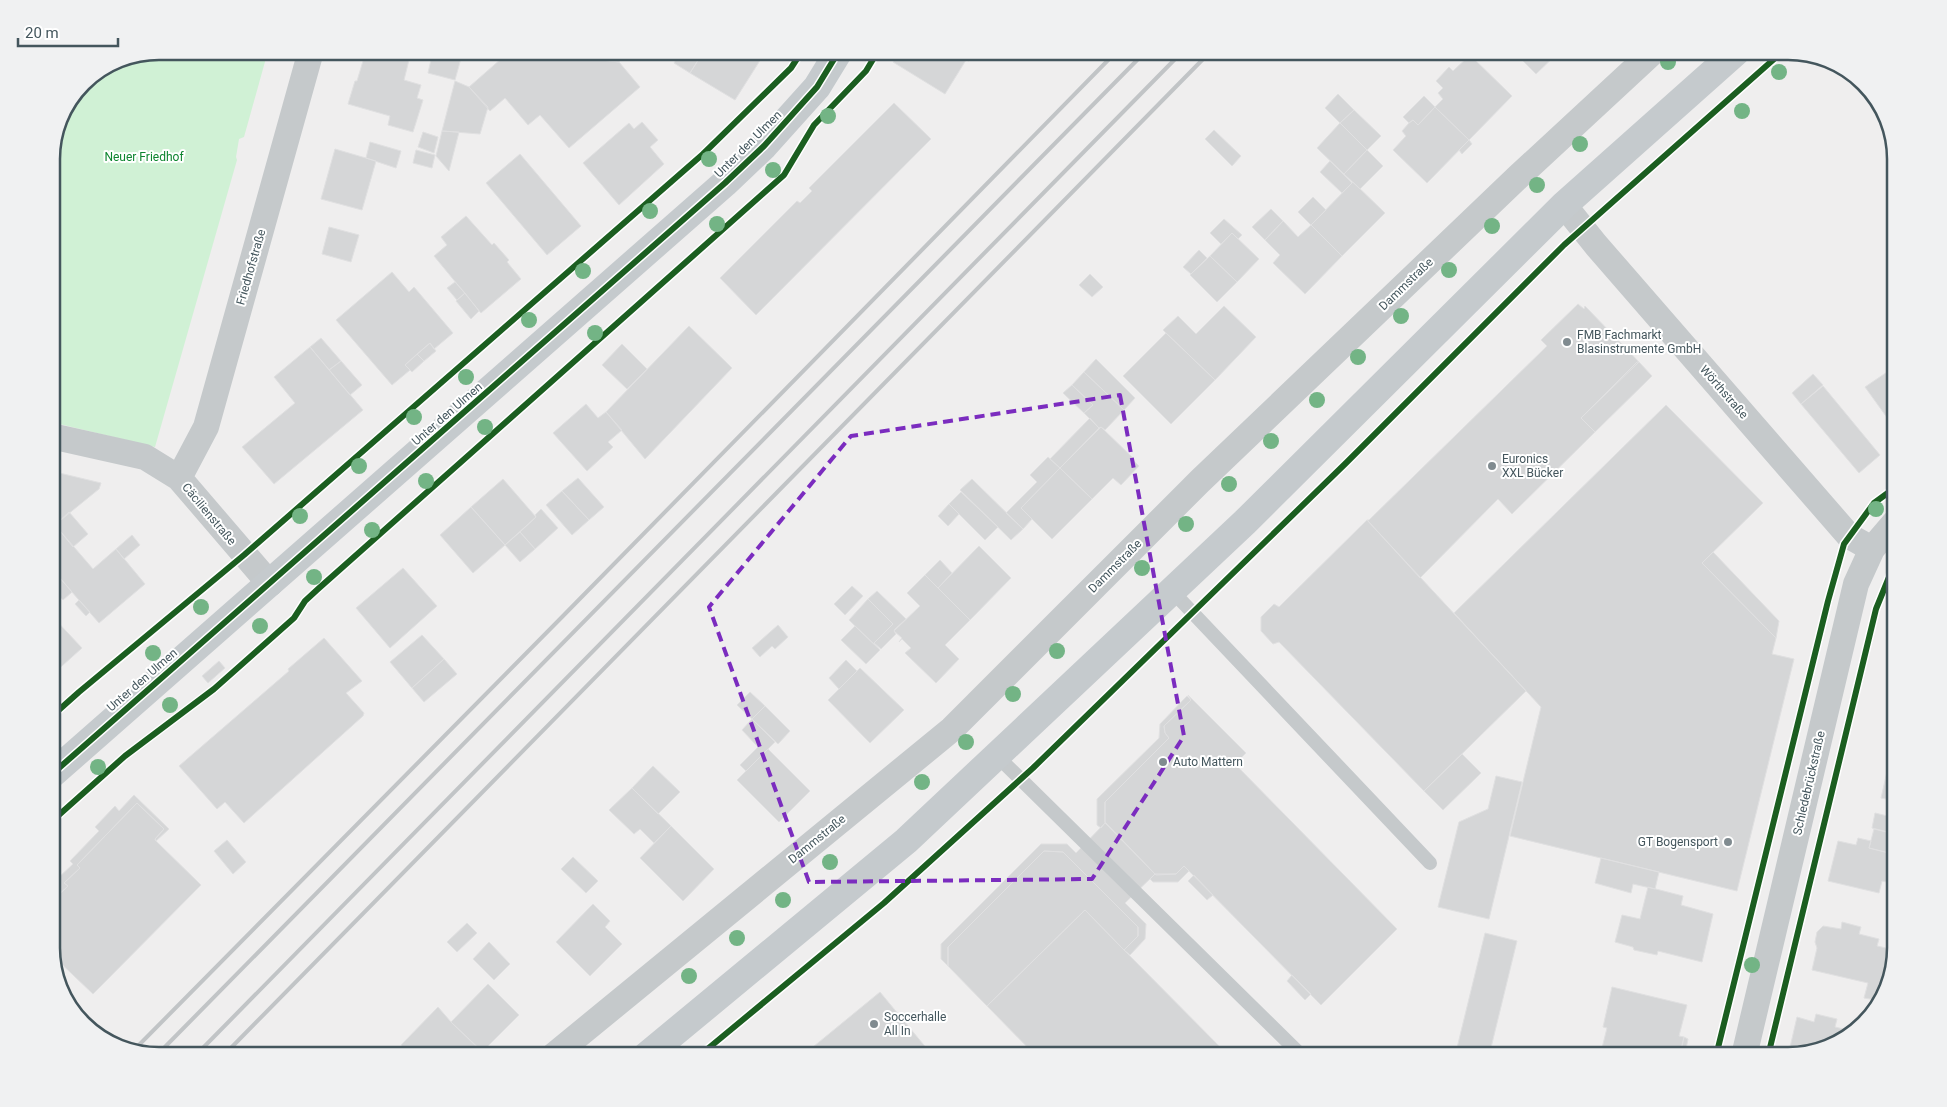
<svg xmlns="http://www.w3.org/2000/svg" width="1947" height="1107" font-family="Roboto,sans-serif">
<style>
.green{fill:#d0f1d5}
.building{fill:#d5d6d7;stroke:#e0e0e1}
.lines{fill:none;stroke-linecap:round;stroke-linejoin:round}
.lane{stroke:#c5c9cb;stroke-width:14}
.street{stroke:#c5c9cb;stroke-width:26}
.secondary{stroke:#c5cacd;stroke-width:28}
.rail{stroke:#c1c4c6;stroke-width:4}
.cycleway-casing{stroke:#fff;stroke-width:9}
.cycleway{stroke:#1b5e20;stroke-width:6}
.tree{fill:#73b485}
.marked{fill:none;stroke:#7b2cbf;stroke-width:4;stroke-dasharray:10 6;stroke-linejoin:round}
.poi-dot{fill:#808b90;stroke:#fff;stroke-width:2}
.labels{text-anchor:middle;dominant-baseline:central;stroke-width:4;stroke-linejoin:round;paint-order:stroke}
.street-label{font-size:12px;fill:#44565d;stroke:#fff}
.park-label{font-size:12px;fill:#0d852f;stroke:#fff}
.poi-label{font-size:12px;fill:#44565d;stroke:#fff;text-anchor:start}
.rim{fill:none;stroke:#44565d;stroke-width:2.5}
</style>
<rect width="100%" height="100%" fill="#efeeee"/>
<!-- green -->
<path class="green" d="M159,51h109l-24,86 -5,2 -3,18 1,3 -82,287 -104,-25v-270l9,-35 23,-34 35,-24z"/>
<!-- building -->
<path class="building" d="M366,51h14l29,9 -5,20 17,5 -4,13 6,2 -10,32 -25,-7 2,-9 -42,-12 7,-23h2z
M433,51h30l-8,29 -27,-7z
M510,51h16l93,11 21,25 -71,61 -29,-33 -12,10 -23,-27 -15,13 -21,-24z
M593,51h27l-1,11 -27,-3z
M681,51h9l10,6 -10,16 -16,-10z
M704,51h62l-31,49 -45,-27z
M900,51h75l-6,10 -3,-1 -21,34 -52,-32z
M1513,51h47l-24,23z
M1470,55l42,41 -43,44 -34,-33 8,-8 -5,-6 5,-5 -7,-7 13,-14 4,4z
M455,81l14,6 19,20 -8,27 -38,-3z
M1338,94l16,16 -14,13 -15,-15z
M1424,96l11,11 -17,18 -5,-5 -4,3 -6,-6z
M894,103l37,36 -175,176 -36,-37 77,-77 3,2 12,-12 -3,-3z
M1435,107l34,33 -42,43 -34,-33 13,-14 -4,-5 7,-8 4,-3 5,5z
M1354,110l27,26 -14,14 -27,-27z
M642,122l16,18 -8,7 14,17 -45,41 -36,-42 46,-40 5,6z
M1340,123l27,27 -23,24 -27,-26z
M1214,130l27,26 -9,10 -27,-27z
M442,131l17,1 -10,39 -13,-15z
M423,132l15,5 -4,16 -16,-6z
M1469,140l3,4 -10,10 -3,-4z
M370,142l31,9 -5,17 -30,-10z
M335,149l41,12 -14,49 -41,-11z
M416,150l19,5 -3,13 -19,-5z
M1367,150l16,16 -23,23 -16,-15z
M520,154l61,72 -34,29 -61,-72z
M1330,161l22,22 -10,10 -22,-21z
M1353,182l32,31 -43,43 -31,-31z
M1313,197l13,13 -15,15 -13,-13z
M1271,209l12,12 -18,19 -13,-13z
M466,216l26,29 2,-2 15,17 -2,2 14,17 -40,34 -47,-57 13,-11 -6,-8z
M1224,219l18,16 -4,4 -6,-6 -11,11 -11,-11z
M1283,221l15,16 13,-12 31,31 -37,38 -32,-31 7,-8 -15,-15z
M329,227l30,8 -8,27 -29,-8z
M1232,233l27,26 -22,23 -27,-26z
M1199,250l8,8 -16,16 -8,-7z
M1210,256l27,26 -20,20 -27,-27z
M392,272l17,20 5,-5 39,46 -19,16 -4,-6 -25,22 5,5 -18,15 -56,-65z
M1090,274l13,13 -11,10 -13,-12z
M455,282l10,11 -8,7 -10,-12z
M465,293l14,18 -8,8 -15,-18z
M1578,304l6,5 1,-3 54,56 -58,56 14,14 -83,82 -14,-15 -78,79 -53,-58h2l178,-174 -6,-6z
M1224,306l32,31 -41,43 -52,-50 15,-14 18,18z
M689,326l43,42 -87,91 -39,-47z
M1166,333l49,47 -44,44 -48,-48z
M321,338l20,23 -12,9 -19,-23z
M430,343l6,8 -12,10 -7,-7z
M622,344l25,25 -20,20 -25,-24z
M310,347l53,63 -89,74 -32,-37 53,-44 -21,-26z
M417,354l7,7 -12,11 -7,-7z
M1096,359l39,39 -11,12 -40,-38z
M341,361l21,24 -12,10 -21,-25z
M1637,362h2l13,14 -57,56 -14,-14z
M1896,366v64l-31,-43z
M1084,372l40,38 -19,20 -4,-3 -2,1 -15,-15 9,-8 -21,-20z
M1813,374l10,11 -22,19 -9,-11z
M1072,385l21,20 -9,8 -21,-20z
M1823,386l57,69 -21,18 -58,-69z
M586,404l12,14 8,-6 16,18 -14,12 5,5 -26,24 -34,-38z
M1666,405l97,98 -61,60 74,75 -4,16 22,5 -57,232 -227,-55 31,-129 -87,-94z
M1090,418l9,10 -39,40 -10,-9z
M1101,427l32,31 -1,1 7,7 -18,19 -8,-7 -21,21 -32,-31z
M1048,457l12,11 -39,40 11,11 -9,10 -17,-16 31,-31 -7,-7z
M1060,468l32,31 -40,40 -31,-31z
M51,471l50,12 -2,6 -48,39z
M578,478l26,29 -15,13 -27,-29z
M503,479l33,38 -31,28 -34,-38z
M972,479l51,50 -12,11 -51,-50z
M562,491l27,29 -17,15 -26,-30z
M961,492l37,35 -13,13 -36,-36z
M949,504l10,10 -11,12 -10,-10z
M471,507l34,38 -32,28 -33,-38z
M541,509l17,19 -23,21 -15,-17 16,-15 -1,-2z
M69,512l19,22 -15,13 -18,-22z
M1367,520l159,171 -102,100 -145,-149 -6,2 -12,-13v-14l13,-13 5,3z
M55,525l38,44 23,-20 29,35 -46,39 -48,-55v-40z
M520,532l15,17 -15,13 -15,-17z
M132,535l8,10 -16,14 -8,-10z
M979,546l32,32 -41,42 -32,-32z
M1713,552l66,69 -3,17 -74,-75z
M940,560l12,13 -14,15 -13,-13z
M403,568l34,38 -47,42 -34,-40z
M56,573l16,19 -9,8 -12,-13v-11z
M925,575l45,45 -25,25 14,14 -23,24 -31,-30 6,-5 -9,-9 -3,3 3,-4 -8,-7 26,-25 -13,-13z
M852,586l11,10 -18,19 -11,-11z
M877,591l29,28 -11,10 -1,2 2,3 -15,15 -7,-6 19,-19 -25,-25z
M868,599l25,25 -19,19 6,7 -31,-30z
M79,600l11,12 -4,4 -11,-12z
M51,615l31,33 -29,26h-2z
M778,625l10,12 -13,12 -3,-3 -12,11 -8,-9z
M855,626l25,24 -14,14 -25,-24z
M422,635l22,24 -32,29 -22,-26z
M324,638l38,43 -16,12 18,20 -1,3 -119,107 -19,-21 -8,7 -38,-43 110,-95 -1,-2z
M444,659l13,15 -33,28 -12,-14z
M846,660l11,11 -18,18 -10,-11z
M219,661l6,7 -17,15 -6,-7z
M860,668l44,42 -34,33 -42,-43z
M1894,669l2,1v45l-9,-2 5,-22h-2z
M750,692l15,14 -13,13 -15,-14z
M1188,695l58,58 -11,11 162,165 -76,76 -137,-139 -8,8 -20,1 -51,-53v-20l64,-64 -4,-5 -1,-7 27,-26z
M1187,696l4,4 -27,26 1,7 4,5 -64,64v21l-4,5 -4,-3v-26l62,-61 1,-14z
M765,706l25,25 -12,13 -26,-25z
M752,719l23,23 -29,29 -6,-6 18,-18 -16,-17z
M1892,730l4,1v17l-8,-1z
M768,749l42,42 -31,31 -42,-42z
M1462,754l19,19 -38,37 -19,-19z
M1891,754l5,2v45l-15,-3z
M653,766l27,26 -22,22 -26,-26z
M1496,776l26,6 -33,137 -51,-12 21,-85 29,-13z
M632,788l39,38 -17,17 -14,-14 -6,5 -25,-24z
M134,795l35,34 -13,12 -1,-2 9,-10 -27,-26 -60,62 3,3 -16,15 4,3 -16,15 3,2 -4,4v-16l10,-9 -4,-3 16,-15 -3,-3 29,-30 -4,-4 20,-21 4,5z
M137,803l27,26 -9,10 1,2 45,44 -108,109 -42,-40v-47l4,-4 -3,-2 16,-15 -4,-3 16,-15 -3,-3z
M1875,813l21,5v16l-24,-6z
M1105,823l50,51 -30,29 21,21 -1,15 -15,16 -6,-5 14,-14v-9l-75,-75 -19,-1 -96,96v19l-7,-7v-15l100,-100h26l9,9z
M671,826l43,43 -31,32 -43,-43z
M1874,829l20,5 -2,9 4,1v16l-8,-2 1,-5 -20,-5z
M1858,838l13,3 -2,7 20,5 -1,5 8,2v24l-14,-3 -3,12 -51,-12 10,-40 18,4z
M227,840l19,22 -13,12 -19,-23z
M1044,851l19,1 75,75v9l-14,14 -39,-40 -98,96 -39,-40v-19z
M573,857l25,24 -12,12 -25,-24z
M1601,858l58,14 -4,17 -22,-5 -2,9 -36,-10z
M1184,866l5,5 -11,11h-25l-3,-3 5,-5h21z
M1194,875l19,20 -6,5 -19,-19z
M1648,887l35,9 -2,9 32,9 -11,48 -44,-11 -1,4 -23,-5 -1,-3 -18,-5 7,-27 18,4z
M593,904l17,17 -5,6 17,17 -32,32 -34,-34z
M1085,910l39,40 105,106h-193l-49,-50z
M1842,922l19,5 -2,7 20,5 -2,7 18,4 -13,51 -18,-3 4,-15 -56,-13 5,-22 -2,-6 2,-10 6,-6 18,3z
M467,923l10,10 -20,19 -10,-10z
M1485,933l32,8 -28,115h-34z
M489,942l21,22 -16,16 -21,-21z
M1292,975l19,19 -6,6 -18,-19z
M488,984l31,31 -37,37 -31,-30z
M1612,987l75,18 -8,31 5,1 -4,19h-80l7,-28 -4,-1z
M880,992l53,64h-131z
M438,1007l13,15 35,33 -78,1 -7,-11z
M1816,1014l21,5 -2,8 17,4 -10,10 -54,15 9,-39 17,5z
M1684,1037l4,2 -3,15 -5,-1z"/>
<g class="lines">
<!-- lane -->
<path class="lane" d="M1172,591l258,272
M997,756l305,300"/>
<!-- street -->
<path class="street" d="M1564,205l32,40 253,291 23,13
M51,436l94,21 34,21 91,106
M179,478l27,-51 105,-376
M553,1056l399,-327 248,-248 319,-305 135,-125
M1744,1056l112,-472 16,-35 24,-28"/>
<!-- secondary -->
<path class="secondary" d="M51,775l674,-592 39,-37 53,-59 22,-36
M646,1056l260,-215 339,-319 319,-317 173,-154"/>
<!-- rail -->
<path class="rail" d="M135,1049l427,-432 555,-566
M157,1055l989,-1004
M195,1056l988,-1005
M223,1056l988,-1005"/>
<defs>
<path id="cycleway" d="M51,717l28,-25 165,-137 459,-401 88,-86 11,-17
M51,775l674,-592 39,-37 53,-59 22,-36
M51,822l74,-66 89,-67 80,-71 11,-17 13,-12 466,-414 30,-50 52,-54 12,-20
M699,1056l185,-153 149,-135 313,-305 218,-218 219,-194
M1716,1056l112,-455 16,-57 30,-41 22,-16
M1768,1056l108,-447 20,-49"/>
</defs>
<!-- cycleway casing -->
<use href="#cycleway" class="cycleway-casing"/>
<!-- cycleway -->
<use href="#cycleway" class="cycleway"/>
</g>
<!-- trees -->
<g class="tree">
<circle cx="1668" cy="62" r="8"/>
<circle cx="1779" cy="72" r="8"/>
<circle cx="1742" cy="111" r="8"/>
<circle cx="828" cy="116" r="8"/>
<circle cx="1580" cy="144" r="8"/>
<circle cx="709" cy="159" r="8"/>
<circle cx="773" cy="170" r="8"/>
<circle cx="1537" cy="185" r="8"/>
<circle cx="650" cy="211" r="8"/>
<circle cx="717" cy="224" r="8"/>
<circle cx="1492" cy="226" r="8"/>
<circle cx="1449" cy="270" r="8"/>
<circle cx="583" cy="271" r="8"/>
<circle cx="1401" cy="316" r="8"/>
<circle cx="529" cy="320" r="8"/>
<circle cx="595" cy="333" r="8"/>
<circle cx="1358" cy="357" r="8"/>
<circle cx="466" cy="377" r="8"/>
<circle cx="1317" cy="400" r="8"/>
<circle cx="414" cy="417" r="8"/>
<circle cx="485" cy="427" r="8"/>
<circle cx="1271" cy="441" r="8"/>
<circle cx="359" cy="466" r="8"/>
<circle cx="426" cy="481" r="8"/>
<circle cx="1229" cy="484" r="8"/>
<circle cx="1876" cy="509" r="8"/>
<circle cx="300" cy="516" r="8"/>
<circle cx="1186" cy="524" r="8"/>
<circle cx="372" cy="530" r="8"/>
<circle cx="1142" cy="568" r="8"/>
<circle cx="314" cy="577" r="8"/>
<circle cx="201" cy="607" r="8"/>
<circle cx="260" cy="626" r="8"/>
<circle cx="1057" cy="651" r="8"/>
<circle cx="153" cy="653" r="8"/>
<circle cx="1013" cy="694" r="8"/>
<circle cx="170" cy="705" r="8"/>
<circle cx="966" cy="742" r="8"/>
<circle cx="98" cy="767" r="8"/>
<circle cx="922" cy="782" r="8"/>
<circle cx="830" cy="862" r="8"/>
<circle cx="783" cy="900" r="8"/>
<circle cx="737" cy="938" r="8"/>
<circle cx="1752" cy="965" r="8"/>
<circle cx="689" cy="976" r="8"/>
</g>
<!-- marked area -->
<path class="marked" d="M1120,395l64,341 -92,143 -283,3 -100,-275 142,-171z"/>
<!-- markers -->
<g class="poi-dot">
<circle cx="1567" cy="342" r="5"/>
<circle cx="1492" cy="466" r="5"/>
<circle cx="1163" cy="762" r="5"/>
<circle cx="1728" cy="842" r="5"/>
<circle cx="874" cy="1024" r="5"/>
</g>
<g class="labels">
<!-- street labels -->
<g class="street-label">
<text transform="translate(748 144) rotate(-45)">Unter den Ulmen</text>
<text transform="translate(251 267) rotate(-74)">Friedhofstraße</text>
<text transform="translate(1406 284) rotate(-44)">Dammstraße</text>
<text transform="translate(1724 392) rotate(49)">Wörthstraße</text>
<text transform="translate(447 414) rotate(-41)">Unter den Ulmen</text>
<text transform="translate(209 514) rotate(50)">Cäcilienstraße</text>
<text transform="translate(1115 566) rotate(-45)">Dammstraße</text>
<text transform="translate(142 680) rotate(-41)">Unter den Ulmen</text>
<text transform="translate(1809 783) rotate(-77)">Schledebrückstraße</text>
<text transform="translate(817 839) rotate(-39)">Dammstraße</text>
</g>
<!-- park labels -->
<g class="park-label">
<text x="144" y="157">Neuer Friedhof</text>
</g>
<!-- poi labels -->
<g class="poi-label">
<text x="1577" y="335">FMB Fachmarkt<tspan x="1577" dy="14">Blasinstrumente GmbH</tspan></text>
<text x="1502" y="459">Euronics<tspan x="1502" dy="14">XXL Bücker</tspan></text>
<text x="1173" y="762">Auto Mattern</text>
<text x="1718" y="842" text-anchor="end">GT Bogensport</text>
<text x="884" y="1017">Soccerhalle<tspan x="884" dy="14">All In</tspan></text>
</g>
</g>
<!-- crop -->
<path d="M0 0H1947V1107H0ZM159 60H1788A99 99 0 0 1 1887 159V948A99 99 0 0 1 1788 1047H159A99 99 0 0 1 60 948V159A99 99 0 0 1 159 60Z" fill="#f0f1f2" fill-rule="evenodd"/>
<path class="rim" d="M159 60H1788A99 99 0 0 1 1887 159V948A99 99 0 0 1 1788 1047H159A99 99 0 0 1 60 948V159A99 99 0 0 1 159 60Z"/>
<!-- scale -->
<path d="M18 38v8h100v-8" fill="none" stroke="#44565d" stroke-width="2.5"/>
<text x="25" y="38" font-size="15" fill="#44565d" stroke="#ffffff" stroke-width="4" paint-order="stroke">20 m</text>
</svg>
